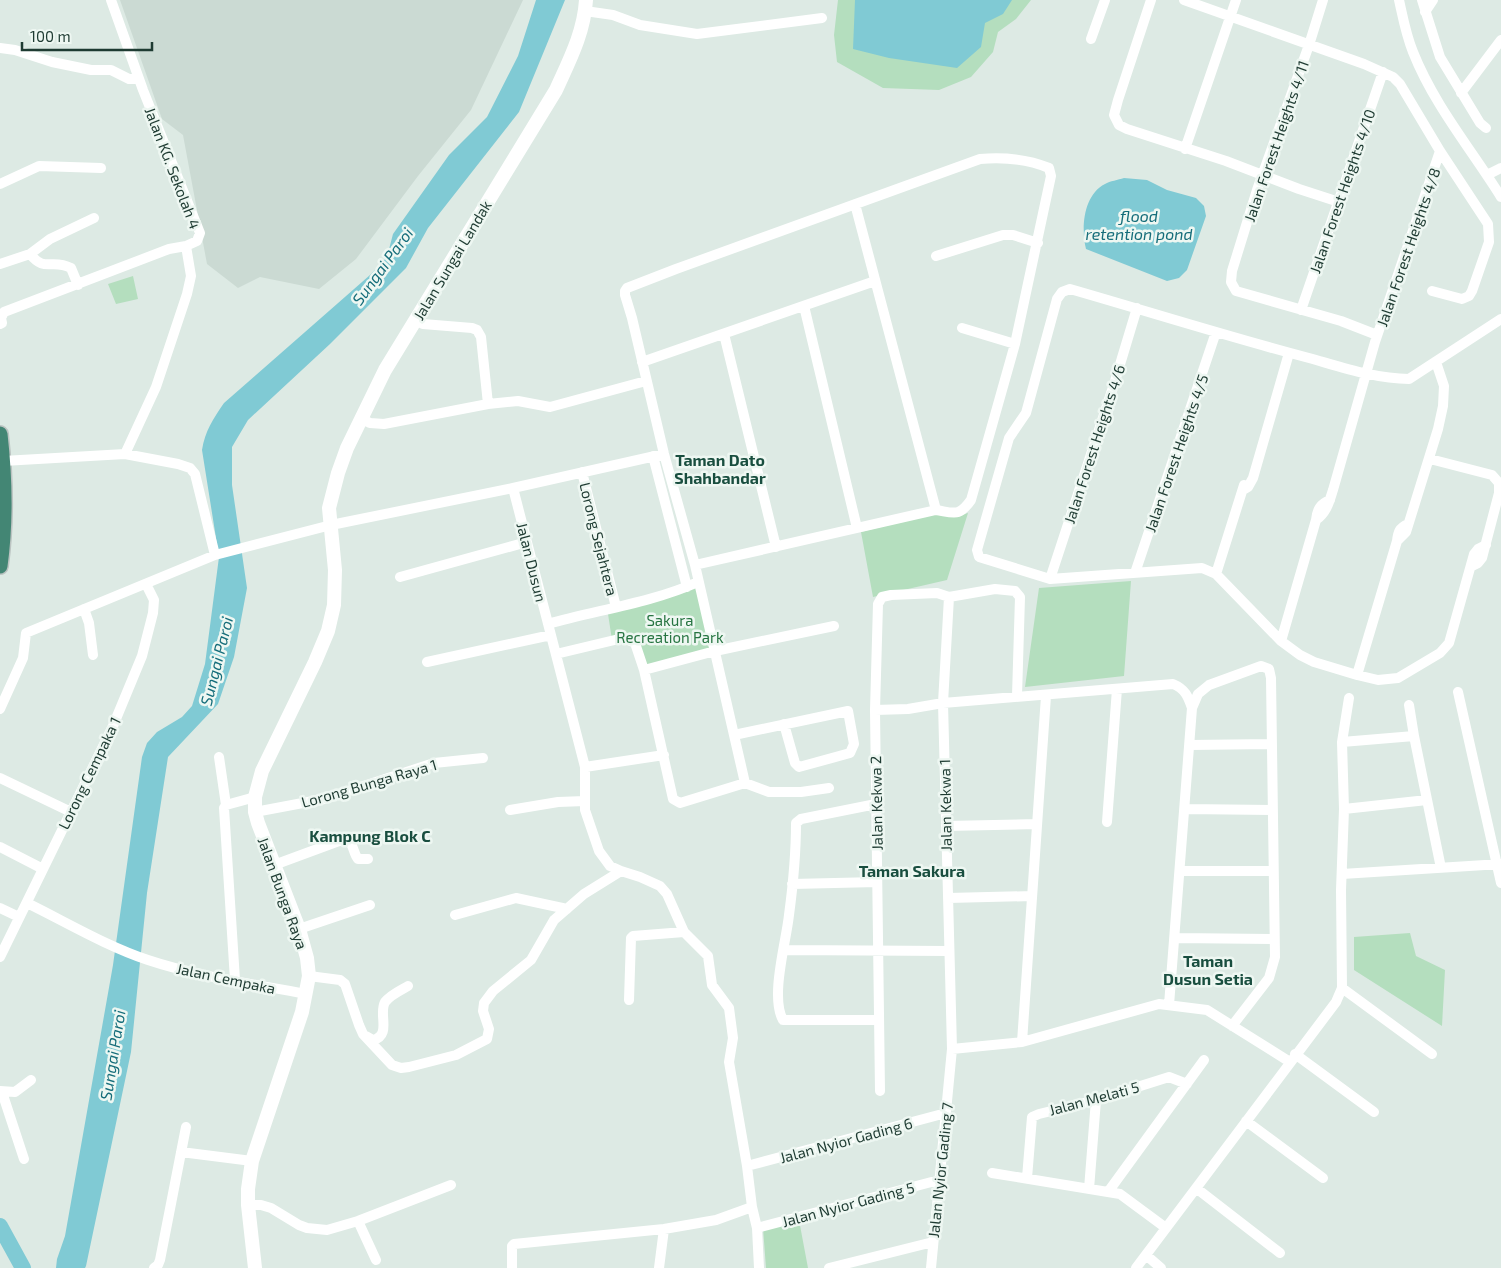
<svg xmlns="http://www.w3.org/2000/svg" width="1501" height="1268" font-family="'Exo 2',sans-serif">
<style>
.built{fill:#cbdad3}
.green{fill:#b4debe}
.water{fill:#80cad4}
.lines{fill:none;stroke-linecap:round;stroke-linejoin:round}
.river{stroke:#80cad4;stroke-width:16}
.trunk-casing{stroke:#bcc4c2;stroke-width:18}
.minor{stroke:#fff;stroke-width:10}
.tertiary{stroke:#fff;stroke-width:14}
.trunk{stroke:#438674;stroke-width:15}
.labels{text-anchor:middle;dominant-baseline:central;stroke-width:5;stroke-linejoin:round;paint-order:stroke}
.street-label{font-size:15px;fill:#1e3b32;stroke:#eef7f2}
.park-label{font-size:15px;fill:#267441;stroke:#eef7f2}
.water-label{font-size:16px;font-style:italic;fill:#156d7a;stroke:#eef7f2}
.neighbourhood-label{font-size:16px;font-weight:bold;fill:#194e3f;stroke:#eef7f2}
</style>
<rect width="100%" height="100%" fill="#ddeae4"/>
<!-- built -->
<path class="built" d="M120,0h403l-52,110 -53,66 -62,83 -37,30 -59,-12 -22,11 -31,-24 -24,-129 -21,-16z"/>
<!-- green -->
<path class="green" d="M838,0h193l-15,19 -18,13 -5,20 -22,25 -32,13 -56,-2 -46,-26 -3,-27z
M133,276l5,23 -22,5 -8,-20z
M936,513l18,4 14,-4 -21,67 -74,17 -12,-65z
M1131,581l-7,95 -99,11 14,-99z
M697,584l14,68 -66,17 -8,-31 -13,-1 -12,3 -4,-26z
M1410,933l6,23 29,14 -3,56 -88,-56v-33z
M799,1220l9,48h-42l-3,-40z"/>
<!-- water -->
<path class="water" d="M536,0h29l-46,112 -91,116 -22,40 -76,76 -82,76 -16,27v38l15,103 -13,69 -16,47 -50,53 -21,136 -16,159 -45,214 -1,2h-29l1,-9 8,-23 48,-271 29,-208 5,-14 10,-11 25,-15 10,-11 13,-42 14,-107 -17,-107c3,-19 11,-31 22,-47l146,-128 17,-18 6,-23 56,-79 38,-38 31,-61z
M855,0h157l-9,14 -18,9 -4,24 -24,21 -68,-10 -36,-9z
M1124,178l23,2 20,10 29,8 8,8 2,10 -19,54 -8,8 -12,3 -81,-32c-5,-20 -3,-54 19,-65 5,-3 13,-4 19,-6z"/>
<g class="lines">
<!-- river -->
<path class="river" d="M0,1226l23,42"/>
<defs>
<path id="trunk" d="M0,434c5,44 6,88 0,132"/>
</defs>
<!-- trunk casing -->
<use href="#trunk" class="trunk-casing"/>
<!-- minor -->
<path class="minor" d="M1151,0l-33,100 -4,15 5,10 8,4 99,32 73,28 40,13
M1184,0l180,64 29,13 7,7 40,67 48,73 1,18 -17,49 -3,5 -7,3 -30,-8
M1323,0l-14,45 -52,145 -25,81 -1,11 5,9 105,30 36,14
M1399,0c4,18 7,35 14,52 21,53 58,97 88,145
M1422,0l18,57 40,66 6,5
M585,11l28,4 27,10 57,9 125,-16
M1425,12l8,-12
M1091,39l14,-39
M0,48l15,2 37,12 39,8h20l18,9h10
M1461,93l40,-53
M1185,149l51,-149
M1487,175l14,-7
M0,184l39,-18 62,2
M855,204l81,306
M30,254c15,19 21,4 41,14l7,17
M936,256l67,-21h10l25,8
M0,264l30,-10 20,-15 44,-21
M804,306l53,222
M1301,310l82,-238
M415,320l8,4 49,4 5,2 4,7 7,67
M0,324l2,-1 -1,-5 3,-6 165,-63 17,-3 11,-5 3,-8 -57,-143 -32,-90
M962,328l53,16
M724,334l52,213
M642,362l233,-81
M360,418l10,5 14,1 104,-20 30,-3 32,6 96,-26
M125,454l31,-67 31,-93 4,-18 -5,-30
M653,456l34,131
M1430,459l62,16 7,8v10l-17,65 -4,5 -6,3
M3,461l122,-7 53,10 12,4 5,6 20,81
M582,472l34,135
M513,488l72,279v43l14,41 11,15 11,5 19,6 20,9 7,8 17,38 24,24 4,29 17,23 4,30 -4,24 18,104 5,41 5,21 2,40
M1243,490l5,-3 5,-9 36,-125
M1316,520c11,-8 13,-18 17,-30l42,-148 65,-191
M1397,541l9,-9 32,-103 5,-23 1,-20 -8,-24
M1486,545l-8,4 -4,5 -25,89 -9,10 -42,25 -20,2 -21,-5 -43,-13 -14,-7 -19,-14 -65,-67 -14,-6 -152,11 -71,-22 -2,-7 32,-112 17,-25 31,-114 5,-7 8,-3c80,23 159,48 239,69 32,9 67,21 100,21l92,-60
M695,565l241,-55c19,3 23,7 35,-10l44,-156 36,-168 -2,-8c-22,-9 -46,-11 -69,-9l-304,110 -49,19 -2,3v4l7,23 32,136 31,111 50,218
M1135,573l81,-241
M1216,574l28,-89
M400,577l127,-35
M1050,579l65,-198 22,-73
M949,597l46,-8 20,2 5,6 -3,99
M84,609l5,14 4,32
M548,624c49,-14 103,-21 150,-42
M1281,641l35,-121c1,-10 4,-16 14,-20
M556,654l67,-16 12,5 9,27 29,129 7,4 65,-20 24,9h32l28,-4
M427,662l124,-27
M644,670l71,-19 119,-25
M1357,675l40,-134c1,-9 2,-13 11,-17
M1458,692l43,191
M1409,705l5,31 27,132
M0,709l23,-51 3,-25 189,-78 116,-30 182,-37 151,-34
M875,710l33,-1 35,-6 230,-19c12,5 15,12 19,24
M734,735l114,-24 6,33 -4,9 -51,14 -4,-4 -11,-39
M1342,742l72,-6
M1190,745l81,-1
M219,757l7,48
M585,767l79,-12
M0,778l71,34
M876,804l-75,15 -5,4c0,31 -3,62 -7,92 -3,28 -19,82 -6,105h96
M1185,809l87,1
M1344,809l83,-9
M510,810l48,-8 27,-1
M255,812l69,-13 110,-36 49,-5
M1107,822l10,-133
M946,826l91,-2
M0,847l43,22
M274,865l65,-24 9,-1c6,5 5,13 10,19h10
M1180,871h93
M1342,874l159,-10
M792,884l85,-2
M948,898l84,-2
M27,903c39,19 79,43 121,57 51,17 106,24 158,34
M0,908l19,9
M455,915l61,-17 51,11
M299,929l71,-24
M1175,938l99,1
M785,950l164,1
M0,957l113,-231 29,-70 11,-43 1,-13 -8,-16
M309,976l31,4 5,4 14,41 4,9 29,31 9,3 8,-1 47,-12 31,-16 2,-10 -6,-18 1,-8 9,-12 38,-31 23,-40 30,-26 37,-23
M235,980l-11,-172 2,-3 29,-8
M1342,988l90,66
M629,1000l2,-62 2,-2 51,-4
M1169,1005l23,-297 6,-14 11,-9 52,-19 8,3 2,9 4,279 -6,21 -37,48
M366,1036l7,4c19,-5 5,-26 12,-38 5,-7 16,-12 23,-16
M1022,1042l24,-346
M952,1049l70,-7 137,-38 48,6 83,52
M1295,1054l79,58
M0,1091l15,1 16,-12
M880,1091l-5,-381 3,-106 4,-7 9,-2 46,-2 12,4
M2,1092l22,67
M1246,1121l77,57
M181,1152l71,9
M747,1166l199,-53
M992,1173l128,21 46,34
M1027,1178l5,-61 7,-3 57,-14 73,-23 18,7
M1196,1188l84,65
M1089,1189l7,-89
M1108,1192l96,-132
M248,1205h13l10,3 28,17 8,3 20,2 31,-9 93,-36
M358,1221l18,39
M757,1228l182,-48
M1146,1255l15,13
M154,1268l4,-3 2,-5 26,-133
M512,1268v-22l2,-2 150,-15 52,-9 36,-13
M659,1268l5,-39
M829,1268l104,-26
M931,1268l21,-219 -9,-346 6,-106
M1136,1268l200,-266 6,-14 -1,-98 3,-81 -2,-67 7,-44"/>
<!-- tertiary -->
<path class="tertiary" d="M255,1268l-7,-63v-16l4,-28 50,-149 7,-36 -2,-18 -8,-29 -41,-106 -3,-11v-15l7,-26 53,-109 13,-31 6,-26 1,-35 -6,-62 9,-35 9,-25 38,-78 171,-280c13,-29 28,-57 30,-90"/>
<!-- trunk -->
<use href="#trunk" class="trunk"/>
</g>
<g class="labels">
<!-- street labels -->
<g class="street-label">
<text transform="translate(1276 141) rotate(-71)">Jalan Forest Heights 4/11</text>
<text transform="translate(173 168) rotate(69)">Jalan KG. Sekolah 4</text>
<text transform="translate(1342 191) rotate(-71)">Jalan Forest Heights 4/10</text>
<text transform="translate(1408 247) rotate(-71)">Jalan Forest Heights 4/8</text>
<text transform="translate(452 260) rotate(-59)">Jalan Sungai Landak</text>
<text transform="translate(1094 444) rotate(-72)">Jalan Forest Heights 4/6</text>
<text transform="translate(1176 453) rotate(-71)">Jalan Forest Heights 4/5</text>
<text transform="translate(599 539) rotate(76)">Lorong Sejahtera</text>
<text transform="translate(532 562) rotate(76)">Jalan Dusun</text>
<text transform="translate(89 773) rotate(-64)">Lorong Cempaka 1</text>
<text transform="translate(369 783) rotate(-16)">Lorong Bunga Raya 1</text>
<text transform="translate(876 803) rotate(-91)">Jalan Kekwa 2</text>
<text transform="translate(945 805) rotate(-91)">Jalan Kekwa 1</text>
<text transform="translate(283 893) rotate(70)">Jalan Bunga Raya</text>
<text transform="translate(226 978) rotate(12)">Jalan Cempaka</text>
<text transform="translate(1094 1098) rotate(-15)">Jalan Melati 5</text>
<text transform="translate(846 1140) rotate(-15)">Jalan Nyior Gading 6</text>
<text transform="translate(940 1170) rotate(-84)">Jalan Nyior Gading 7</text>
<text transform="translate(848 1204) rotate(-15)">Jalan Nyior Gading 5</text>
</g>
<!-- park labels -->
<g class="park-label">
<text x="670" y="620">Sakura<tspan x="670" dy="17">Recreation Park</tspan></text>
</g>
<!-- water labels -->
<g class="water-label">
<text x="1139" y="215">flood<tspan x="1139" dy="18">retention pond</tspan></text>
<text transform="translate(382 266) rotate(-54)">Sungai Paroi</text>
<text transform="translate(216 661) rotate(-76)">Sungai Paroi</text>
<text transform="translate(112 1055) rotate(-81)">Sungai Paroi</text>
</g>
<!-- neighbourhood labels -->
<g class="neighbourhood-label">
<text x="720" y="459">Taman Dato<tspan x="720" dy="18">Shahbandar</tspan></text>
<text x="370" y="835">Kampung Blok C</text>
<text x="912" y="870">Taman Sakura</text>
<text x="1208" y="960">Taman<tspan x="1208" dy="18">Dusun Setia</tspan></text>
</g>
</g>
<!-- scale -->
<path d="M22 42v8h130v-8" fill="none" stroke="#1e3b32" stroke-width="2.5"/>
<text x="30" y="42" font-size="15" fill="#1e3b32" stroke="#eef7f2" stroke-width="4" paint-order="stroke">100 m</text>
</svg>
